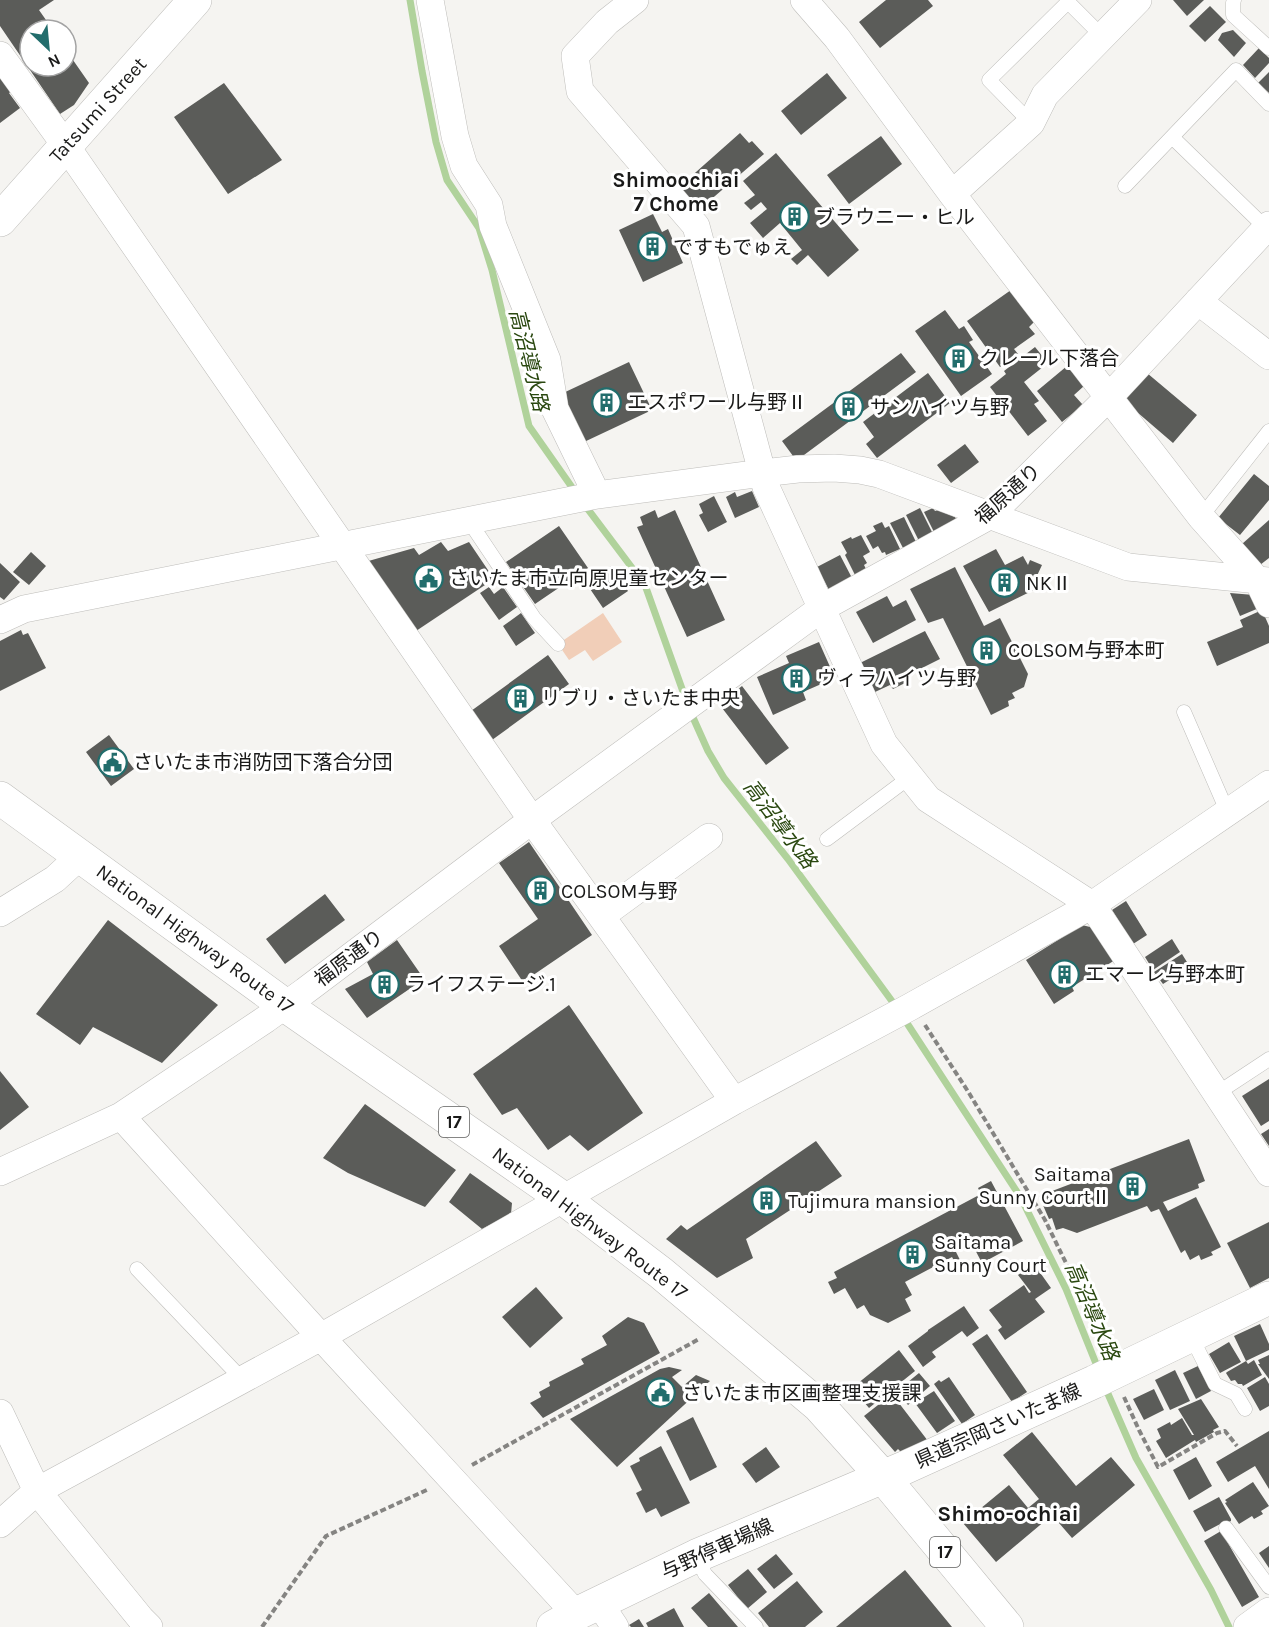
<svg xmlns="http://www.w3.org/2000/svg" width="1269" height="1627" font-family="Karla,'Noto Sans JP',sans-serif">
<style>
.green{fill:#f1ceb8}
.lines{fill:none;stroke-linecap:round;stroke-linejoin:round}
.stream{stroke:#b0d29b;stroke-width:7}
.building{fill:#5b5c59}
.service-casing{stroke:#bebdba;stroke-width:15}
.minor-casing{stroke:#bebdba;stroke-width:28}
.tertiary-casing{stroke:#bebdba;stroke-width:34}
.secondary-casing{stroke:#bebdba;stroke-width:34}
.trunk-casing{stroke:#bebdba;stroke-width:34}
.path{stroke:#858482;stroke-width:4;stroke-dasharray:6 3;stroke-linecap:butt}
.service{stroke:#fff;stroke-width:14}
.minor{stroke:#fff;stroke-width:27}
.tertiary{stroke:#fff;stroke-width:33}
.secondary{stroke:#fff;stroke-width:33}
.trunk{stroke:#fff;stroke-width:33}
.labels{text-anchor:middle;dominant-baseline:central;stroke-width:6;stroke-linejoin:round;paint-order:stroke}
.shield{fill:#fff;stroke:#5f5f5e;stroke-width:1.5}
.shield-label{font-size:18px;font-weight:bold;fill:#1a1a19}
.street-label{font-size:20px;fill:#1a1a19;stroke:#fff}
.poi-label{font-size:20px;fill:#1a1a19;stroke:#fff;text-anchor:start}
.neighbourhood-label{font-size:21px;font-weight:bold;fill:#1a1a19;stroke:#fff}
.water-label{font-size:21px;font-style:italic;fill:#2a4810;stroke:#fff}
.quarter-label{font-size:22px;font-weight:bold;fill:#1a1a19;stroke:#fff}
</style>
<rect width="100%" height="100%" fill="#f5f4f1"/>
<!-- green -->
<path class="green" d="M603,613l19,29 -29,19 -8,-11 -16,10 -11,-16z"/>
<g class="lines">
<!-- stream -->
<path class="stream" d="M410,0l12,71 14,71 11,38 32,48 13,42 37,156 47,67
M584,504l61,81 41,115
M691,713l17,38 16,27 64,81 109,149
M903,1017l118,181 45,91 33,82
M1105,1387l31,71 75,132 18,37"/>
</g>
<!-- building -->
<path class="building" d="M0,0h54l-15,10 14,20h-23v36h36v-16l23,33 -15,22 -14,9 -60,-88z
M886,0h42l5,6 -53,42 -21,-26z
M1173,0h31l-17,16z
M1210,6l16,16 -21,20 -16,-16z
M1233,30l13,13 -12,14 -16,-17 4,-7z
M1259,48l10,10v5l-14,15 -12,-13z
M1269,72v21l-11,-10z
M827,73l20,25 -46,37 -20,-24z
M0,74l12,17 -3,2 11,15 -20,15z
M224,83l58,77 -54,34 -54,-77z
M740,133l9,10 3,-2 12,13 -70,60 -16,-26z
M881,136l21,28 -53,40 -22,-29z
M776,153l83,97 -31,27 -20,-22 -11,10 -6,-6 11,-9 -22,-27 -17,15 -13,-15 17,-14 -6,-7 -10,8 -7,-7 11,-8 -12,-14z
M653,214l9,18 6,-3 15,34 -40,19 -24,-52z
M1011,290l23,32 -5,5 6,7 -21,15 4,5 -18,13 -33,-46z
M945,310l14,19 5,-3 9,14 -4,2 23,32 -31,22 -46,-65z
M1035,347l13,16 -24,19 15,19 -5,3 13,17 -19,15 -38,-49 16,-13 -2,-3z
M901,353l15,19 -112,83 -11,1 -11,-15z
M629,362l23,48 -68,32 -23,-48z
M1067,366l17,20 -10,9 9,10 -21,17 -25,-31z
M928,373l22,30 -73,55 -11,-14 8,-7 -11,-15z
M1147,373l50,42 -24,28 -50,-43z
M965,444l14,18 -28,21 -14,-18z
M1254,474l15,12v14l-29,35 -22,-17z
M752,491l7,16 -24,11 -9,-21 9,-5 2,5z
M714,496l13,26 -19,10 -9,-17 4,-2 -4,-9z
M920,508l13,26 -14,7 -13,-26z
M933,508l2,3 3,-1 17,7 3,6 -23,11 -11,-22z
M655,510l3,8 17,-8 50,110 -38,17 -50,-110 6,-2 -3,-8z
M904,517l12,25 -13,6 -13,-25z
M1269,520v38l-9,7 -18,-21z
M882,522l3,6 4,-2 11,23 -14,6 -1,-3 -3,1 -4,-7 -5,3 -7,-13 10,-5 -3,-5z
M559,526l29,42 -53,36 -29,-42z
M861,535l9,17 -7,4 4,7 -3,2 3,6 -11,6 -11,-22 2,-2 -6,-11 10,-5 1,2z
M441,542l7,9 21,-9 25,37 -78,52 -51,-69 49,-14 5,7z
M996,549l9,16 18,-9 5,9 2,-5 12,5 -7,15 5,7 -51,25 -26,-46z
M31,552l15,14 -17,19 -16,-13z
M840,555l12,23 -23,12 -12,-23z
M0,563l20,19 -16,18 -4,-3z
M611,566l17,25 -25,17 -17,-25z
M955,567l29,59 16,-8 28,56 -4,13 -12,6 3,5 -7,3 1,5 -18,9 -48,-97 -15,5 -18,-34z
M489,587l5,7 9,-7 14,20 -18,13 -19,-27z
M1230,593l24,2 5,13 -19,8z
M887,596l6,11 13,-7 10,20 -43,23 -17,-31z
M1262,610l7,16v17l-52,23 -10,-24 36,-15 -3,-7z
M521,613l14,20 -19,13 -13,-20z
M21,630l2,5 5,-2 18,35 -46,23v-50z
M925,631l15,28 -32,16 3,5 -18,9 -3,-4 -15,7 -15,-29z
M819,642l16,36 -32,14 3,8 -33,15 -16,-38 32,-14 -3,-7z
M548,655l21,29 -77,56 -21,-29z
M742,686l47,62 -23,17 -47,-61z
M109,735l25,34 -23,17 -25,-34z
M529,842l63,93 -69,47 -24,-36 39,-27 -39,-56z
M325,894l20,26 -60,44 -19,-25z
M1126,901l21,34 -14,9 -21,-34z
M108,920l110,85 -56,58 -69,-36 -13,18 -44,-31z
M1082,925l12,3 21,32 -43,27 2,4 -20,13 -28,-44z
M1172,939l8,13 -27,18 -8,-13z
M397,940l27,39 -57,39 -22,-29 28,-15 -6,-12z
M1182,954l8,13 -27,17 -9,-12z
M569,1005l74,108 -55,38 -18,-16 -22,15 -31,-42 -15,7 -29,-41z
M0,1071l29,36 -29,23z
M1269,1079v42l-8,5 -19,-30z
M365,1104l91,66 -31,37 -77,-34 -25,-15z
M1269,1129v17l-8,-12z
M1189,1139l16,42 -7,3 1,4 -36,14 5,9 28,-14 25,50 -10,5 2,3 -12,5 -2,-5 -9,5 -5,-10 -4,3 -22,-44 -8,3 -4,-6 -70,27 -14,-5 -7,2 -4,-12 -3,1 -10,-23z
M816,1141l26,35 -96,63 7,19 -36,20 -51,-39 15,-14 6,5z
M470,1173l42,30 -1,11 -29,15 -33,-27z
M991,1181l32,60 -41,22 -11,-21 -16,8 8,16 -5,2 -6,-11 -47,25 7,13 -7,4 6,12 -23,12 -18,-8 -6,-10 -7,4 -12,-21 -11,6 -6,-12 9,-4 -3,-6 147,-78 -3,-6z
M1269,1222v56l-19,10 -23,-45z
M1034,1264l17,24 -16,11 10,13 -40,28 -7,-10 4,-3 -13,-17 35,-25 5,8 2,-1 -13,-17z
M536,1287l27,31 -33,30 -28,-31z
M964,1306l15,22 -12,9 -5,-6 -30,21 4,5 -13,10 -15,-21 20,-15v-1z
M628,1317l16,6 16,30 -117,65 -13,-15 11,-6 -2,-5 11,-6 -1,-4 35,-18 -3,-5 26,-14 -5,-9z
M1260,1324l9,20v6l-23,11 -12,-25z
M987,1334l40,58 -15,10 -40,-58z
M1229,1342l12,20 -21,11 -11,-19z
M899,1350l16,21 -46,37 -17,-20z
M1269,1355v24l-11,-15h2l-2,-4z
M1254,1360l8,15 -19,11 -1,-2h-4l-3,-4 -4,1 -5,-8 1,-1 19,-11 2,3z
M1198,1366l13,25 -15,8 -13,-26z
M669,1367l13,3 -10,7 10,10 14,-12 14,6 -93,86 -47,-48 90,-50z
M1175,1370l15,31 -20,9 -15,-30z
M919,1373l11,13 -22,19 -11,-14z
M949,1377l26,38 -13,9 -28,-40 5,-4 2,2z
M1265,1377l4,7v22l-9,5 -13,-23z
M1154,1389l10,21 -20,10 -11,-21z
M934,1391l21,30 -18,12 -22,-30z
M892,1394l36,47 -26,12 -4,-4 -3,3 -31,-36z
M1201,1399l18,28 -6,3 1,2 -18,10 -1,-2 -29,18 -10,-17 5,-3 -4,-9 13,-7 1,3 11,-7 10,17h2l-16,-26z
M693,1417l24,50 -27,14 -24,-50z
M1269,1431v58l-14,-23 -27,16 -12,-20z
M1032,1432l44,54 35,-29 24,28 -63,53 -20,-23 -56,47 -33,-39 46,-38 19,23 11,-9 -36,-44z
M661,1446l29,57 -29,14 -5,-9 -10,5 -10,-20 6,-3 -12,-24 10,-5 -1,-3z
M766,1447l14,20 -24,16 -14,-19z
M1196,1457l16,29 -23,14 -16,-30z
M1253,1482l16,24 -8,5 2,3 -9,5 -2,-3 -13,8 -14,-21 2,-1 -2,-2z
M1219,1497l12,22v2l-6,3 -1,-2 -19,10 -12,-21z
M1221,1531l38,66 -17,10 -38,-66z
M1269,1546v22l-10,-15z
M776,1554l17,20 -19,15 -17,-20z
M748,1569l19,23 -20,17 -19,-24z
M905,1570l47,57h-116z
M797,1581l26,31 -18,15h-36l-11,-14z
M709,1593l29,34h-30l-17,-19z
M674,1608l10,19h-36l-2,-4z
M639,1619l5,8h-13l-2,-2z"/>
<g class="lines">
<defs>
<path id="service" d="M1234,0l-1,3v12l36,33
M1031,123l-42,-43 79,-78 35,35
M1172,137l94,91
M1125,186l111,-116 33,34
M1201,517l68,-86
M469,521l65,97 24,26
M1184,712l43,99
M827,839l83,-62
M1216,1094l53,-35
M137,1269l105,110
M1191,1336l24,48 21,10 9,15
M1226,1528l43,59
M696,1556l9,18 51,53"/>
<path id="minor" d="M430,0l25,136 9,30 25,39 4,21 54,134 8,49 42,86
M635,0l-28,22 -32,34 5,35 116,135 70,261 118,257 44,55 164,106 177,268
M804,0l33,38 115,156 249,323 57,64 11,23
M0,55l66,91 466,674 202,281
M952,194l79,-71 14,-28 93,-95
M1198,301l71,55
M0,620l24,-11 573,-114 165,-22 36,-4 36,-1 26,2 19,4 249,93 141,14
M0,913l55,-34 25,-23
M601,916l108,-79
M121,1116l200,221 255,277
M0,1172l121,-56 145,-97 39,-28 227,-171 290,-212 167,-92 120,-119 160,-172
M0,1413l37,78 104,128 8,8
M0,1524l37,-33 284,-154 413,-236 176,-94 182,-102 177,-121
M599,1603l16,24
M1247,1627l22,-16"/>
<path id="tertiary" d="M0,220l195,-220"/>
<path id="secondary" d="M553,1627l23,-13 120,-58 208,-88 190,-86 175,-84"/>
<path id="trunk" d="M0,798l286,208 278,193 97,74 158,133 64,71 124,150"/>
</defs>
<!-- service casing -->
<use href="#service" class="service-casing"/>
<!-- minor casing -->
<use href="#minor" class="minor-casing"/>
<!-- tertiary casing -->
<use href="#tertiary" class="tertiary-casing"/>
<!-- secondary casing -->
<use href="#secondary" class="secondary-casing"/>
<!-- trunk casing -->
<use href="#trunk" class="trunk-casing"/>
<!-- path -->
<path class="path" d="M925,1025l44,68 76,127 41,84 17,45
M1124,1397l15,33 19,37 59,-34 8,-2 12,15
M472,1465l227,-126
M262,1627l64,-91 103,-47"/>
<!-- service -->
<use href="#service" class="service"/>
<!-- minor -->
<use href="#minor" class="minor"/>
<!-- tertiary -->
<use href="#tertiary" class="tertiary"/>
<!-- secondary -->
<use href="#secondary" class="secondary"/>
<!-- trunk -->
<use href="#trunk" class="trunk"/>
</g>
<!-- icons -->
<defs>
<symbol id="building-ring" viewBox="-11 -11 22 22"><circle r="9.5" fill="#fff" stroke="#226d6c" stroke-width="1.5"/><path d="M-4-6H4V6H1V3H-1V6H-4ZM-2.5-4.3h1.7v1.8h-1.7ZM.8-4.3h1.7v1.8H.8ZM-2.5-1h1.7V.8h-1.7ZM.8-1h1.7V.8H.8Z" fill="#226d6c"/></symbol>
<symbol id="civic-ring" viewBox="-11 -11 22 22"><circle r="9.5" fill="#fff" stroke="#226d6c" stroke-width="1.5"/><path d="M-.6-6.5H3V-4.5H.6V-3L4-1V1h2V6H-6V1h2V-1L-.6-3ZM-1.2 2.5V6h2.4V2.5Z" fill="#226d6c"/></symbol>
</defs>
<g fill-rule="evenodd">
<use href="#building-ring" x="778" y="200" width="33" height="33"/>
<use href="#building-ring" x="636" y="230" width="33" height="33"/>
<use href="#building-ring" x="942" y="342" width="33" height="33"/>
<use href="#building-ring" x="590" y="386" width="33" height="33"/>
<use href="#building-ring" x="832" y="390" width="33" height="33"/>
<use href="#civic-ring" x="412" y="562" width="33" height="33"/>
<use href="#building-ring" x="988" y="566" width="33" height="33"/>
<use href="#building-ring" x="970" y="634" width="33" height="33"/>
<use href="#building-ring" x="780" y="662" width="33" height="33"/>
<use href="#building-ring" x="504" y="682" width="33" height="33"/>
<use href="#civic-ring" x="96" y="746" width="33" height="33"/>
<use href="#building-ring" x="524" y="874" width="33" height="33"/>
<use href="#building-ring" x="1048" y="958" width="33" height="33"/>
<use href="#building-ring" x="368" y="968" width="33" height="33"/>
<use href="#building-ring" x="1116" y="1170" width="33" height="33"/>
<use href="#building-ring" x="750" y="1184" width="33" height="33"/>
<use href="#building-ring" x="896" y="1238" width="33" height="33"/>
<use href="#civic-ring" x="644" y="1376" width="33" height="33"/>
</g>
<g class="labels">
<!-- shield labels -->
<g class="shield">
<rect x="439" y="1107" width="30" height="30" rx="4.5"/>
<rect x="930" y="1537" width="30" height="30" rx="4.5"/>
</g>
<g class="shield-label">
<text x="454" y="1122">17</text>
<text x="945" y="1552">17</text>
</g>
<!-- street labels -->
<g class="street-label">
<text transform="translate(98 110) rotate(-48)">Tatsumi Street</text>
<text transform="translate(1008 494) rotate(-42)">福原通り</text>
<text transform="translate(195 939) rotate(36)">National Highway Route 17</text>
<text transform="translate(349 958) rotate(-37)">福原通り</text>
<text transform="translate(590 1223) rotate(37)">National Highway Route 17</text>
<text transform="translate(998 1426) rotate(-24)">県道宗岡さいたま線</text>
<text transform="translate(717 1549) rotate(-24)">与野停車場線</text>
</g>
<!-- poi labels -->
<g class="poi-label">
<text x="815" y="217">ブラウニー・ヒル</text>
<text x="673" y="247">ですもでゅえ</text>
<text x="979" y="358">クレール下落合</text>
<text x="627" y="402">エスポワール与野Ⅱ</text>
<text x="870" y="407">サンハイツ与野</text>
<text x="449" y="578">さいたま市立向原児童センター</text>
<text x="1026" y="583">NKⅡ</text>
<text x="1008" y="650">COLSOM与野本町</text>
<text x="817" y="678">ヴィラハイツ与野</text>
<text x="541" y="698">リブリ・さいたま中央</text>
<text x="133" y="762">さいたま市消防団下落合分団</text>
<text x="561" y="891">COLSOM与野</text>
<text x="1085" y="974">エマーレ与野本町</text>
<text x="406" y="984">ライフステージ.1</text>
<text x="1111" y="1174" text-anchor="end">Saitama<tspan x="1111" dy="23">Sunny CourtⅡ</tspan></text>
<text x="788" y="1201">Tujimura mansion</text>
<text x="934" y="1242">Saitama<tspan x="934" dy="23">Sunny Court</tspan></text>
<text x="682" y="1393">さいたま市区画整理支援課</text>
</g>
<!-- neighbourhood labels -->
<g class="neighbourhood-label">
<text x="676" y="180">Shimoochiai<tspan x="676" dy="24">7 Chome</tspan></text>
</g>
<!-- water labels -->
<g class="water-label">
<text transform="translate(529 360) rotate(76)">高沼導水路</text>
<text transform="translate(780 824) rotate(53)">高沼導水路</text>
<text transform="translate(1092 1311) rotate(67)">高沼導水路</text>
</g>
<!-- quarter labels -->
<g class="quarter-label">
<text x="1008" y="1514">Shimo-ochiai</text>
</g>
</g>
<!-- north arrow -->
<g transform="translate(48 48) rotate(154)"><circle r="28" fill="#ffffff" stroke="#a3a3a3" stroke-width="1.5"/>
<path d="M0-4.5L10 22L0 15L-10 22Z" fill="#226d6c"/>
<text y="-9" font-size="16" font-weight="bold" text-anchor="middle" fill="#1a1a19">N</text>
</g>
</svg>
